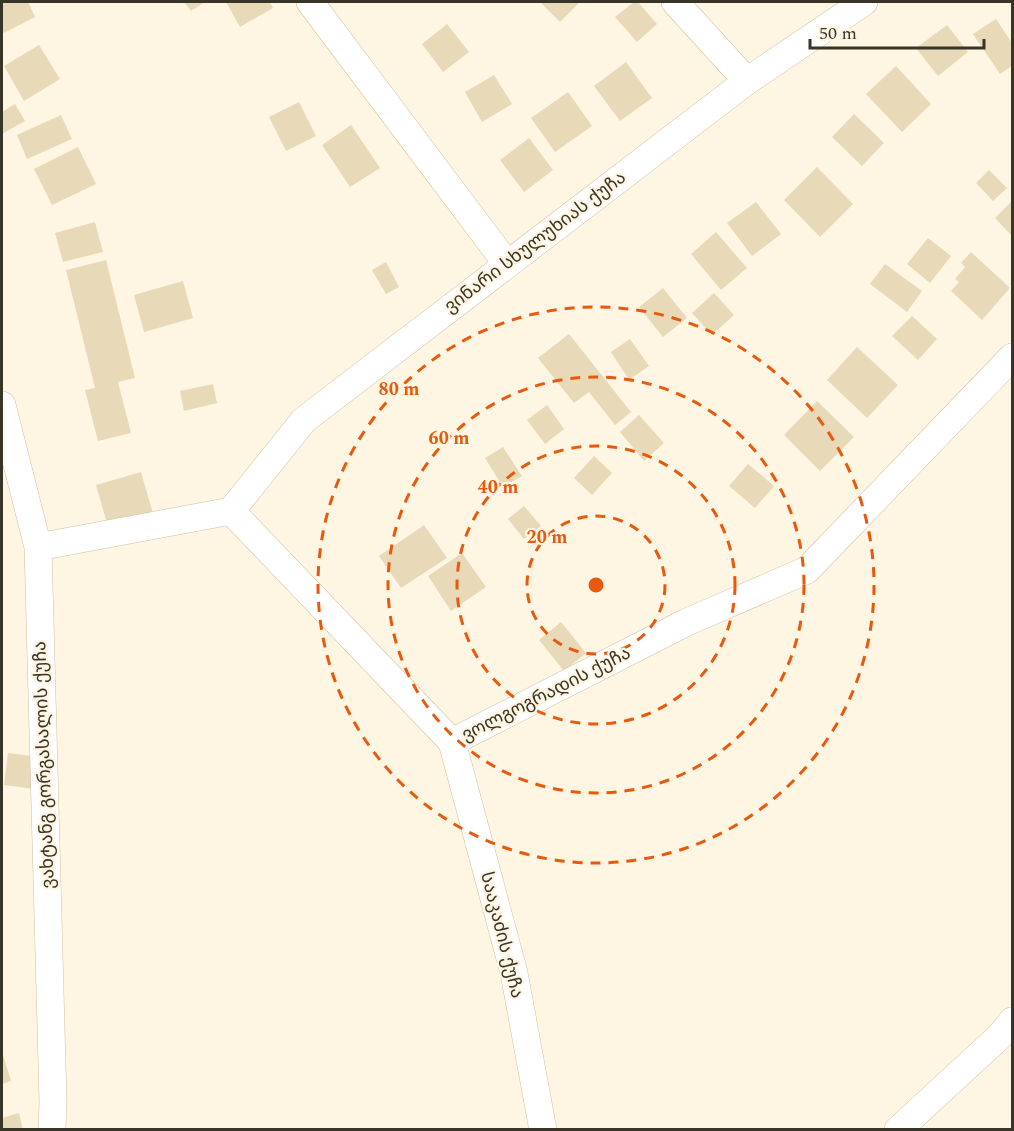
<svg xmlns="http://www.w3.org/2000/svg" width="1014" height="1131" font-family="Spectral,'Noto Sans Georgian',serif">
<style>
.building{fill:#e8d9b9}
.lines{fill:none;stroke-linecap:round;stroke-linejoin:round}
.minor-casing{stroke:#cec0a3;stroke-width:28}
.minor{stroke:#fff;stroke-width:27}
.ring{fill:none;stroke:#e8590c;stroke-width:3;stroke-dasharray:10 8}
.labels{text-anchor:middle;dominant-baseline:central;stroke-width:4.5;stroke-linejoin:round;paint-order:stroke}
.street-label{font-size:18px;fill:#393428;stroke:#fef5e3}
.centre{fill:#e8590c;stroke:#fef5e3;stroke-width:3}
.ring-label{font-size:18px;text-anchor:middle;font-weight:bold;fill:#e8590c;stroke:#fef5e3;stroke-width:4.5;stroke-linejoin:round;paint-order:stroke}
</style>
<rect width="100%" height="100%" fill="#fef5e3"/>
<!-- building -->
<path class="building" d="M2,2h26l7,15 -31,16 -2,-4z
M184,2h21l-14,9z
M226,2h44l3,6 -33,19z
M540,2h40l-20,20z
M634,2h4l19,22 -20,18 -22,-25z
M996,19l16,24v23l-12,8 -27,-40z
M447,24l22,28 -26,20 -21,-28z
M947,25l21,27 -30,24 -22,-28z
M39,45l21,34 -36,22 -20,-35z
M626,62l26,36 -32,23 -26,-35z
M896,66l35,38 -29,28 -36,-38z
M494,75l18,29 -30,18 -17,-30z
M568,92l24,34 -37,26 -24,-34z
M299,102l17,34 -30,15 -17,-34z
M15,104l10,17 -23,13v-22z
M854,114l30,29 -22,23 -30,-29z
M61,115l11,24 -45,20 -10,-24z
M351,125l29,43 -30,19 -28,-42z
M529,138l24,32 -29,22 -24,-32z
M78,147l18,37 -44,21 -18,-36z
M817,167l36,37 -33,33 -36,-37z
M989,170l18,18 -14,13 -17,-18z
M1012,201v35l-17,-18z
M756,202l25,32 -29,22 -25,-33z
M95,222l8,30 -40,10 -8,-29z
M716,232l31,36 -26,22 -30,-36z
M928,238l23,18 -21,27 -23,-19z
M971,252l39,36 -28,32 -31,-29 8,-9 -4,-3 10,-12 -4,-4z
M106,260l29,118 -17,4 13,51 -33,8 -13,-51 10,-2 -29,-118z
M386,262l13,25 -13,7 -14,-24z
M885,264l37,27 -15,21 -37,-28z
M183,281l10,37 -49,14 -10,-37z
M663,288l24,30 -24,19 -24,-30z
M714,293l20,22 -22,20 -20,-22z
M912,316l25,23 -19,21 -26,-24z
M569,334l62,78 -16,13 -26,-33 -15,11 -36,-45z
M630,339l19,27 -20,14 -18,-28z
M857,347l41,38 -31,33 -40,-38z
M213,384l4,19 -33,8 -4,-20z
M817,401l37,36 -34,34 -36,-36z
M547,405l17,24 -19,15 -18,-24z
M639,415l25,28 -20,18 -24,-29z
M503,447l19,29 -19,11 -18,-29z
M594,456l18,17 -20,22 -18,-17z
M748,464l26,22 -19,22 -26,-22z
M141,472l13,45 -45,13 -13,-45z
M524,506l17,20 -17,13 -16,-20z
M424,525l23,33 -46,30 -22,-32z
M462,553l24,34 -35,24 -23,-35z
M561,622l25,31 -22,18 -25,-31z
M8,753l31,4 -5,32 -30,-4z
M2,1051l9,30 -9,3z
M19,1113l4,17h-21v-12z"/>
<g class="lines">
<defs>
<path id="minor" d="M310,2l197,262
M675,2l72,79
M2,405l36,142 15,555 -1,28
M231,511l73,-91 443,-339 117,-79
M38,547l193,-36 221,231 235,-120 120,-52 205,-213
M452,742l62,231 29,157
M898,1130l102,-94 12,-15"/>
</defs>
<!-- minor casing -->
<use href="#minor" class="minor-casing"/>
<!-- minor -->
<use href="#minor" class="minor"/>
</g>
<!-- distance rings -->
<g class="ring">
<circle cx="596" cy="585" r="69"/>
<circle cx="596" cy="585" r="139"/>
<circle cx="596" cy="585" r="208"/>
<circle cx="596" cy="585" r="278"/>
</g>
<g class="labels">
<!-- street labels -->
<g class="street-label">
<text transform="translate(535 242) rotate(-37)">ვინარი სხულუხიას ქუჩა</text>
<text transform="translate(546 694) rotate(-27)">ვოლგოგრადის ქუჩა</text>
<text transform="translate(44 765) rotate(-92)">ვახტანგ გორგასალის ქუჩა</text>
<text transform="translate(502 935) rotate(76)">სააკაძის ქუჩა</text>
</g>
</g>
<circle cx="596" cy="585" r="9" class="centre"/>
<g class="ring-label">
<text x="399" y="395">80 m</text>
<text x="449" y="444">60 m</text>
<text x="498" y="493">40 m</text>
<text x="547" y="543">20 m</text>
</g>
<!-- border -->
<rect width="1014" height="1131" fill="none" stroke="#393428" stroke-width="6"/>
<!-- scale -->
<path d="M810 39v9h174v-9" fill="none" stroke="#393428" stroke-width="3"/>
<text x="819" y="39" font-size="18" fill="#393428" stroke="#fef5e3" stroke-width="4.5" paint-order="stroke">50 m</text>
</svg>
